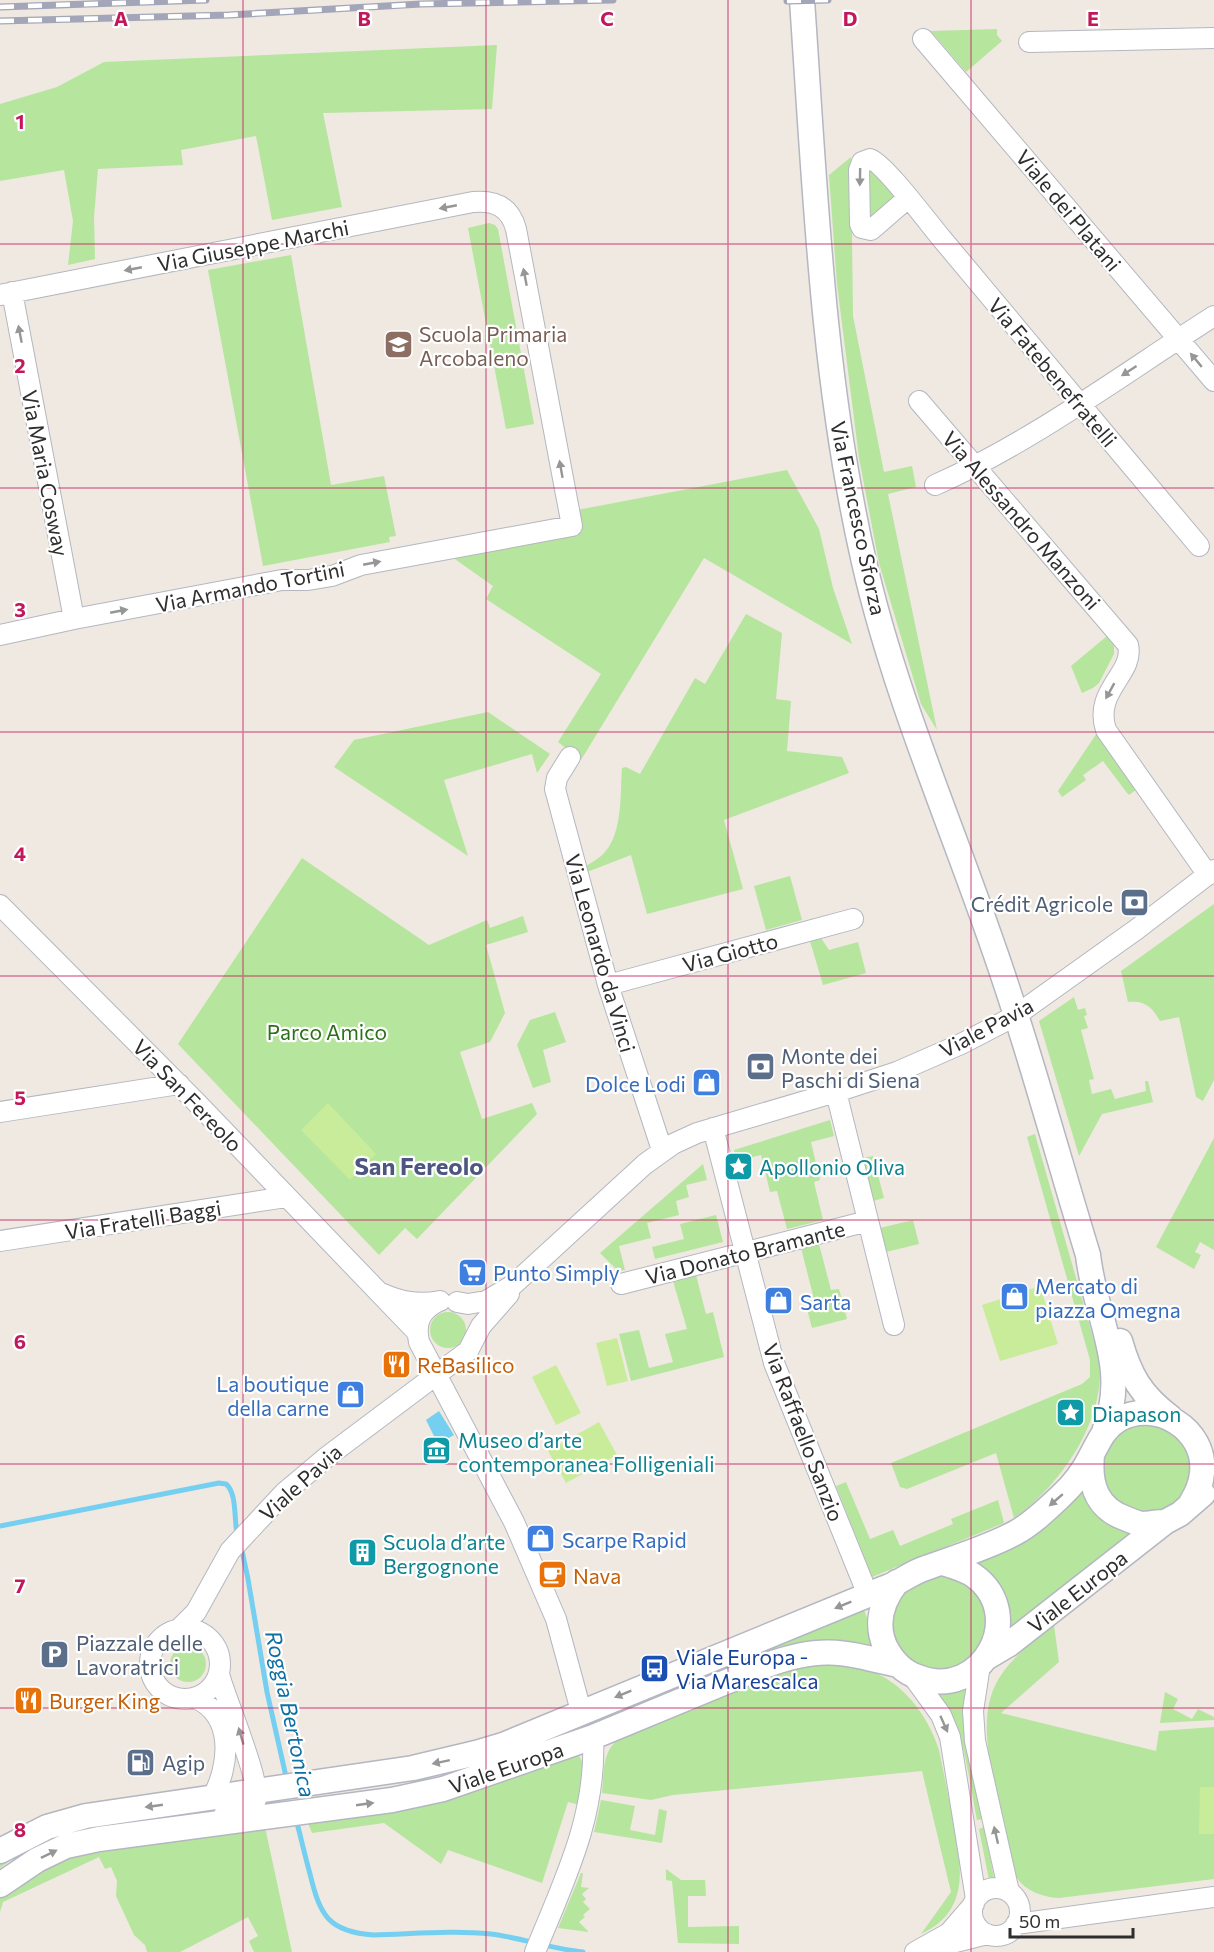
<svg xmlns="http://www.w3.org/2000/svg" width="1214" height="1952" font-family="Commissioner,sans-serif">
<style>
.green{fill:#b6e59e}
.pitch{fill:#c9ec9a}
.water{fill:#75cff0}
.lines{fill:none;stroke-linecap:round;stroke-linejoin:round}
.stream{stroke:#75cff0;stroke-width:5}
.minor-casing{stroke:#b4b7c1;stroke-width:22}
.tertiary-casing{stroke:#b4b7c1;stroke-width:27}
.minor{stroke:#fff;stroke-width:20}
.tertiary{stroke:#fff;stroke-width:24}
.rail-casing{stroke:#a3a6b8;stroke-width:7}
.rail{stroke:#fff;stroke-width:4.5;stroke-dasharray:14;stroke-linecap:butt}
.oneway{fill:#969696}
.grid{fill:none;stroke:#c2185b;stroke-width:1.5;stroke-opacity:0.55}
.labels{text-anchor:middle;dominant-baseline:central;stroke-width:4.5;stroke-linejoin:round;paint-order:stroke}
.street-label{font-size:21px;fill:#2e2e2e;stroke:#fff}
.education-label{font-size:21px;fill:#785e54;stroke:#fff;text-anchor:start}
.service-label{font-size:21px;fill:#4e5e75;stroke:#fff;text-anchor:start}
.park-label{font-size:21px;fill:#2c6e1b;stroke:#fff}
.shop-label{font-size:21px;fill:#366cbe;stroke:#fff;text-anchor:start}
.culture-label{font-size:21px;fill:#0d838f;stroke:#fff;text-anchor:start}
.food-label{font-size:21px;fill:#c56008;stroke:#fff;text-anchor:start}
.transit-label{font-size:21px;fill:#164399;stroke:#fff;text-anchor:start}
.water-label{font-size:22px;font-style:italic;fill:#0d6fa3;stroke:#fff}
.quarter-label{font-size:24px;font-weight:bold;fill:#4d5680;stroke:#fff}
.grid-label{font-size:20px;text-anchor:middle;font-weight:bold;fill:#c2185b;stroke:#fff;stroke-width:4.5;stroke-linejoin:round;paint-order:stroke}
</style>
<rect width="100%" height="100%" fill="#efe9e1"/>
<!-- green -->
<path class="green" d="M997,29v6l5,6 -36,31 -35,-41z
M497,45l-5,64 -169,4 19,94 -70,13 -16,-84 -75,14 2,15 -85,4 -4,48 1,42 -27,6 5,-44 -9,-51 -64,11v-77l57,-17 47,-25z
M851,157l2,159 31,156 28,-6 4,21 -28,7 49,236 -16,-26 -42,-141 -20,-105 -22,-174 -8,-109z
M870,169l26,27 -25,21 -2,-1 -1,-46z
M489,223l6,2 3,4 36,195 -28,5 -38,-201z
M291,255l40,230 53,-9 12,60 -7,1 1,5 -127,24 -55,-296z
M787,470l32,59 14,59 19,56 -148,-86 -123,202 -23,-18 43,-68 -115,-75 7,-13 -41,-29 128,-25 -3,-22z
M746,614l36,19 -6,66 15,2 -4,50 55,6 7,16 -125,47 19,69 -96,25 -16,-59 -44,17 -1,-6c6,-4 14,-8 19,-14 18,-21 15,-58 17,-84l4,-1 14,7 55,-96 10,6z
M1107,636l7,10v8l-15,29 -6,5 -11,5 -11,-27z
M488,712l62,42 -13,19 -5,-19 -88,26 24,76 -134,-89 20,-27z
M1097,733l40,56 -8,6 -2,-2 -24,-32 -20,14 3,5 -24,17 -4,-6z
M302,858l127,87 58,-25 3,8 33,-12 5,16 -42,13 19,68 -15,29 -30,10 22,67 50,-16 5,11 -120,125 -12,-11 -26,27 -201,-211z
M790,876l12,44 -36,10 -12,-44z
M1214,904v176l-11,21 -7,-4 -17,-80 -19,4c-8,-14 -15,-21 -32,-19l-7,-31z
M821,938l8,12 29,-8 8,31 -43,12 -13,-44z
M1074,997l4,13 7,-2 2,7 -3,1 4,12 -7,2 13,49 -5,1 3,14 19,-5 4,10 31,-8 -1,-10h3l5,21 -51,12 -23,42 -40,-135z
M555,1012l11,30 -23,8 8,32 -18,6 -16,-43 13,-25z
M830,1120l4,16 -23,6 9,38 -6,2 9,38 -36,9 -10,-38 -7,1 -9,-37 -25,6 -2,-11z
M1035,1134l63,221c12,60 -37,131 -84,163l-18,-65 -89,36 -7,-2 -9,-24 191,-79 8,-7v-17l-63,-223z
M1214,1138v112l-14,-8 -5,10 6,3 -7,14 -38,-22z
M873,1156l11,42 -11,3 -11,-43z
M703,1164l4,16 -21,5 3,12 -13,4 3,14 -32,8 4,15 -32,8 6,24 -7,1 -18,-18z
M716,1215l7,27 -68,17 -3,-12 32,-8 -4,-15z
M913,1220l6,24 -33,8 -6,-24z
M819,1244l12,46 8,-1 8,30 -35,9 -8,-30 9,-3 -12,-47z
M696,1275l10,39 7,-2 11,45 -93,24 -12,-47 20,-4 10,38 24,-6 -8,-28 22,-5 -14,-48z
M430 1330a18 18 0 1 1 36 0a18 18 0 1 1-36 0Z
M1145,1420l40,19 10,28 -8,28 -26,20 -34,-2 -24,-22 -4,-33 18,-28z
M846,1482l24,57 23,-9 7,16 53,-22 -2,-5 47,-19 6,23 -132,54 -36,-91z
M1083,1486l53,46 -127,100 -40,-67z
M891 1623a48 48 0 1 1 96 0a48 48 0 1 1-96 0Z
M862,1605l18,45c-39,-10 -58,-11 -97,-2l-173,72 -4,-12z
M1054,1625l5,37 -58,51 155,38 3,-20 55,-4v152l-155,19c-16,-1 -35,-7 -43,-22 -6,-11 -6,-28 -9,-40 -9,-42 -29,-99 -16,-140 10,-32 38,-51 63,-71z
M170 1664a18 18 0 1 1 36 0a18 18 0 1 1-36 0Z
M828,1662c12,2 25,3 37,7 37,11 63,46 74,81 5,23 9,46 14,69 8,44 19,92 -32,115l30,-42 -29,-121 -249,24 -22,5 -49,-7c2,-19 0,-42 16,-53l172,-72z
M968,1681l15,138 -6,1c-9,-44 -12,-92 -40,-129z
M1165,1692l13,7 -5,10 19,10 6,-10 16,8v3l-54,3z
M578,1754l6,11 -4,40 -12,-3 -26,81 -94,-33 -7,14 -57,-41 -72,10 -5,-12 156,-28 29,-8z
M601,1800l34,6 -5,24 25,5 4,-26 8,2 -5,32 -68,-11z
M168,1815l-10,4 -99,18 -38,15 -21,16v-5l20,-14 40,-17z
M265,1827l27,125h-38l-5,-11 9,-5 -10,-19 -68,35h-33l-2,-7 -11,-10 -18,-39 1,-15 -6,-14 -6,2 -6,-12 -96,45 -3,10v-15l52,-34 18,-6z
M984,1827l10,51 -2,3 -3,-1 -10,-51z
M666,1869l15,11h24l1,16h-18v31l51,-1v18l-61,-1 -6,-62 -6,-1z
M581,1873h2l-2,14 8,1 -7,6 4,5 -3,3 7,7 -7,6 2,2 -6,5 10,10 -31,-4z"/>
<!-- pitch -->
<path class="pitch" d="M328,1103l48,51 -26,26 -49,-50z
M1040,1286l18,58 -58,17 -18,-56z
M617,1338l11,43 -21,5 -11,-43z
M556,1365l25,48 -25,12 -24,-48z
M599,1422l18,33 -51,28 -18,-32z
M1200,1787h14v47h-15z"/>
<!-- water -->
<path class="water" d="M439,1411l15,24 -16,9 -12,-24z"/>
<g class="lines">
<!-- stream -->
<path class="stream" d="M0,1526l219,-43 7,1c11,9 8,35 11,50
M241,1546l7,33 19,113 20,89
M296,1819c5,19 9,37 14,55 10,41 18,58 64,61 39,-1 79,-5 117,-1 31,4 61,15 92,18"/>
<defs>
<path id="minor" d="M923,39l291,342
M1029,42l185,-4
M908,198l-37,32 -9,-2 -2,-4 -1,-54 3,-8 8,-3c14,4 60,66 72,80 86,103 171,205 257,307
M12,292l62,327
M0,295l473,-93c22,-2 37,5 43,27l56,297 -211,39 -29,11 -24,4h-26l-208,39 -74,16
M919,401l209,244c7,29 -35,45 -22,85l102,145
M935,485c99,-44 188,-111 279,-169
M570,757l-13,21 -2,11 53,196 54,165
M0,905l196,197 221,230
M608,985l245,-66
M836,1092l58,233
M0,1112l179,-28
M713,1128l61,235 94,232
M0,1241l286,-44
M621,1284l247,-63
M381,1293c20,9 37,12 59,8
M437,1302c-17,9 -22,21 -18,40l95,180 42,97 25,92
M457,1302l11,2 18,-3 27,-16 132,-121 28,-20 24,-11 139,-41 61,-20 64,-28 54,-28 122,-87 77,-59
M179,1629l17,-17 34,-61 54,-58 44,-37 140,-105 13,-25 28,-32
M150 1664a35 35 0 1 1 70 0a35 35 0 1 1-70 0Z
M980,1665l-7,46 2,30 34,151
M219,1674c5,22 45,113 36,128 -6,8 -21,8 -30,10
M912,1675l29,40 9,22 26,162
M195,1698c40,17 35,68 17,100
M972 1912a24 24 0 1 1 48 0a24 24 0 1 1-48 0Z
M1016,1924l198,-27
M936,1947l51,-13
M535,1952c29,-71 62,-136 58,-215
M915,1952l34,-19 25,-29"/>
<path id="tertiary" d="M802,0c13,188 20,378 62,562 29,127 81,247 124,370 38,106 67,215 100,323 7,64 42,112 16,177
M1120,1341c10,35 21,54 50,76
M1092,1455c-3,30 5,54 35,64 5,2 10,4 14,5 8,0 16,-2 24,-2
M897,1582c-15,19 -22,41 -12,64 7,14 18,26 33,31 64,25 111,-63 55,-102 -9,-6 -20,-9 -30,-12
M986,1658l22,-13 157,-123 15,-8 23,-20
M0,1851l47,-24 39,-11 327,-48 63,-15 27,-8 365,-150c10,-5 21,-8 30,-13 9,-5 18,-11 28,-14 30,-11 61,-20 89,-35 17,-9 32,-24 46,-37 12,-11 23,-26 30,-40 8,-14 12,-27 27,-36 37,-22 89,9 84,53 -1,12 -5,20 -11,30
M0,1885l37,-25 29,-14 33,-7 293,-39 51,-11 150,-52 174,-72c55,-20 76,-13 131,0"/>
</defs>
<!-- minor casing -->
<use href="#minor" class="minor-casing"/>
<!-- tertiary casing -->
<use href="#tertiary" class="tertiary-casing"/>
<!-- minor -->
<use href="#minor" class="minor"/>
<!-- tertiary -->
<use href="#tertiary" class="tertiary"/>
<defs>
<path id="rail" d="M787,1l41,-1
M0,7l206,-7
M0,21l229,-6 192,-11 192,-4"/>
</defs>
<!-- rail casing -->
<use href="#rail" class="rail-casing"/>
<!-- rail -->
<use href="#rail" class="rail"/>
</g>
<!-- one-way arrows -->
<defs><path id="oneway-solid" d="M-6-.8H1V-3.2L6.5 0L1 3.2V.8H-6Z" transform="scale(1.5)"/></defs>
<g class="oneway">
<use href="#oneway-solid" transform="translate(860 177) rotate(91)"/>
<use href="#oneway-solid" transform="translate(448 207) rotate(169)"/>
<use href="#oneway-solid" transform="translate(133 269) rotate(169)"/>
<use href="#oneway-solid" transform="translate(525 277) rotate(-101)"/>
<use href="#oneway-solid" transform="translate(20 334) rotate(-101)"/>
<use href="#oneway-solid" transform="translate(1196 360) rotate(-130)"/>
<use href="#oneway-solid" transform="translate(1129 371) rotate(147)"/>
<use href="#oneway-solid" transform="translate(561 469) rotate(-100)"/>
<use href="#oneway-solid" transform="translate(372 563) rotate(-11)"/>
<use href="#oneway-solid" transform="translate(119 611) rotate(-11)"/>
<use href="#oneway-solid" transform="translate(1110 691) rotate(119)"/>
<use href="#oneway-solid" transform="translate(1056 1500) rotate(139)"/>
<use href="#oneway-solid" transform="translate(843 1605) rotate(158)"/>
<use href="#oneway-solid" transform="translate(623 1694) rotate(158)"/>
<use href="#oneway-solid" transform="translate(944 1724) rotate(66)"/>
<use href="#oneway-solid" transform="translate(241 1736) rotate(-106)"/>
<use href="#oneway-solid" transform="translate(441 1762) rotate(168)"/>
<use href="#oneway-solid" transform="translate(365 1804) rotate(-8)"/>
<use href="#oneway-solid" transform="translate(154 1806) rotate(172)"/>
<use href="#oneway-solid" transform="translate(996 1835) rotate(-103)"/>
<use href="#oneway-solid" transform="translate(49 1854) rotate(-26)"/>
</g>
<!-- grid -->
<path class="grid" d="M243,0v1952M486,0v1952M728,0v1952M971,0v1952M0,244h1214M0,488h1214M0,732h1214M0,976h1214M0,1220h1214M0,1464h1214M0,1708h1214"/>
<!-- icons -->
<defs>
<symbol id="school-square" viewBox="-11 -11 22 22"><rect x="-9" y="-9" width="18" height="18" rx="4" fill="#8d6e63" stroke="#fff"/><path d="M0-5L7-2L0 1L-7-2ZM-4 1L0 2.5L4 1V4Q0 6-4 4Z" fill="#fff"/></symbol>
<symbol id="bank-square" viewBox="-11 -11 22 22"><rect x="-9" y="-9" width="18" height="18" rx="4" fill="#5c6f8a" stroke="#fff"/><path d="M-6-4H6V4H-6ZM0-2.3a2.3 2.3 0 1 0 0 4.6a2.3 2.3 0 1 0 0-4.6Z" fill="#fff"/></symbol>
<symbol id="shop-square" viewBox="-11 -11 22 22"><rect x="-9" y="-9" width="18" height="18" rx="4" fill="#3f7fe0" stroke="#fff"/><path d="M-5-2.5h2.3a2.7 3.5 0 0 1 5.4 0H5L5.5 6h-11ZM-1.5-2.5h3a1.5 2.3 0 0 0-3 0Z" fill="#fff"/></symbol>
<symbol id="sight-square" viewBox="-11 -11 22 22"><rect x="-9" y="-9" width="18" height="18" rx="4" fill="#0f9aa8" stroke="#fff"/><path d="M0-6L1.8-2.2L6-1.7L2.9 1.2L3.7 5.4L0 3.3L-3.7 5.4L-2.9 1.2L-6-1.7L-1.8-2.2Z" fill="#fff"/></symbol>
<symbol id="supermarket-square" viewBox="-11 -11 22 22"><rect x="-9" y="-9" width="18" height="18" rx="4" fill="#3f7fe0" stroke="#fff"/><path d="M-6-5.5h2.5l.6 2H6L4.5 2H-2.5L-4.4-4H-6ZM-1.5 3.2a1.3 1.3 0 1 0 .1 0ZM3 3.2a1.3 1.3 0 1 0 .1 0Z" fill="#fff"/></symbol>
<symbol id="restaurant-square" viewBox="-11 -11 22 22"><rect x="-9" y="-9" width="18" height="18" rx="4" fill="#e8710a" stroke="#fff"/><path d="M-5-6h1v4h1v-4h1v4h1v-4h1v5L-1.5 .5V6h-2V.5L-5-1ZM5-6V6H3V1.5H1.5Q1.5-4 5-6Z" fill="#fff"/></symbol>
<symbol id="museum-square" viewBox="-11 -11 22 22"><rect x="-9" y="-9" width="18" height="18" rx="4" fill="#0f9aa8" stroke="#fff"/><path d="M0-6L6-3V-2H-6V-3ZM-5-1h2V3h-2ZM-1-1h2V3h-2ZM3-1h2V3H3ZM-6 4H6V6H-6Z" fill="#fff"/></symbol>
<symbol id="building-square" viewBox="-11 -11 22 22"><rect x="-9" y="-9" width="18" height="18" rx="4" fill="#0f9aa8" stroke="#fff"/><path d="M-4-6H4V6H1V3H-1V6H-4ZM-2.5-4.3h1.7v1.8h-1.7ZM.8-4.3h1.7v1.8H.8ZM-2.5-1h1.7V.8h-1.7ZM.8-1h1.7V.8H.8Z" fill="#fff"/></symbol>
<symbol id="cafe-square" viewBox="-11 -11 22 22"><rect x="-9" y="-9" width="18" height="18" rx="4" fill="#e8710a" stroke="#fff"/><path d="M-5.5-4.5H6V0H3Q3 3.5 0 3.5H-2.5Q-5.5 3.5-5.5 0ZM3-3.2v2h1.7v-2ZM-6 4.5H4V6H-6Z" fill="#fff"/></symbol>
<symbol id="parking-square" viewBox="-11 -11 22 22"><rect x="-9" y="-9" width="18" height="18" rx="4" fill="#5c6f8a" stroke="#fff"/><path d="M-3.5-5.5H1a3.5 3.5 0 0 1 0 7H-1V5.5H-3.5ZM-1-3.4V-.6H.8a1.4 1.4 0 0 0 0-2.8Z" fill="#fff"/></symbol>
<symbol id="bus-square" viewBox="-11 -11 22 22"><rect x="-9" y="-9" width="18" height="18" rx="4" fill="#1a4fb4" stroke="#fff"/><path d="M-5-6H5V4H4V6H2V4H-2V6H-4V4H-5ZM-3.5-4V0h7V-4ZM-3.5 1.2v1.5H-2V1.2ZM2 1.2v1.5H3.5V1.2Z" fill="#fff"/></symbol>
<symbol id="fuel-square" viewBox="-11 -11 22 22"><rect x="-9" y="-9" width="18" height="18" rx="4" fill="#5c6f8a" stroke="#fff"/><path d="M-5.5-6h7V0h2V4h1.3V-2.5L3-4.5l.8-.8L6-3V5H2.5V1h-1V6h-7ZM-4.2-4.7v3.2H.2V-4.7Z" fill="#fff"/></symbol>
</defs>
<g fill-rule="evenodd">
<use href="#school-square" x="382" y="328" width="33" height="33"/>
<use href="#bank-square" x="1118" y="886" width="33" height="33"/>
<use href="#bank-square" x="744" y="1050" width="33" height="33"/>
<use href="#shop-square" x="690" y="1066" width="33" height="33"/>
<use href="#sight-square" x="722" y="1150" width="33" height="33"/>
<use href="#supermarket-square" x="456" y="1256" width="33" height="33"/>
<use href="#shop-square" x="998" y="1280" width="33" height="33"/>
<use href="#shop-square" x="762" y="1284" width="33" height="33"/>
<use href="#restaurant-square" x="380" y="1348" width="33" height="33"/>
<use href="#shop-square" x="334" y="1378" width="33" height="33"/>
<use href="#sight-square" x="1054" y="1396" width="33" height="33"/>
<use href="#museum-square" x="420" y="1434" width="33" height="33"/>
<use href="#shop-square" x="524" y="1522" width="33" height="33"/>
<use href="#building-square" x="346" y="1536" width="33" height="33"/>
<use href="#cafe-square" x="536" y="1558" width="33" height="33"/>
<use href="#parking-square" x="38" y="1638" width="33" height="33"/>
<use href="#bus-square" x="638" y="1652" width="33" height="33"/>
<use href="#restaurant-square" x="12" y="1684" width="33" height="33"/>
<use href="#fuel-square" x="124" y="1746" width="33" height="33"/>
</g>
<g class="labels">
<!-- street labels -->
<g class="street-label">
<text transform="translate(1069 210) rotate(50)">Viale dei Platani</text>
<text transform="translate(253 245) rotate(-11)">Via Giuseppe Marchi</text>
<text transform="translate(1053 372) rotate(50)">Via Fatebenefratelli</text>
<text transform="translate(46 473) rotate(79)">Via Maria Cosway</text>
<text transform="translate(859 518) rotate(78)">Via Francesco Sforza</text>
<text transform="translate(1022 520) rotate(49)">Via Alessandro Manzoni</text>
<text transform="translate(250 586) rotate(-11)">Via Armando Tortini</text>
<text transform="translate(730 952) rotate(-15)">Via Giotto</text>
<text transform="translate(601 953) rotate(74)">Via Leonardo da Vinci</text>
<text transform="translate(986 1027) rotate(-28)">Viale Pavia</text>
<text transform="translate(188 1095) rotate(46)">Via San Fereolo</text>
<text transform="translate(143 1219) rotate(-9)">Via Fratelli Baggi</text>
<text transform="translate(745 1252) rotate(-14)">Via Donato Bramante</text>
<text transform="translate(804 1432) rotate(69)">Via Raffaello Sanzio</text>
<text transform="translate(300 1482) rotate(-42)">Viale Pavia</text>
<text transform="translate(1077 1591) rotate(-38)">Viale Europa</text>
<text transform="translate(506 1767) rotate(-19)">Viale Europa</text>
</g>
<!-- education labels -->
<g class="education-label">
<text x="419" y="333">Scuola Primaria<tspan x="419" dy="24">Arcobaleno</tspan></text>
</g>
<!-- service labels -->
<g class="service-label">
<text x="1113" y="903" text-anchor="end">Crédit Agricole</text>
<text x="781" y="1055">Monte dei<tspan x="781" dy="24">Paschi di Siena</tspan></text>
<text x="76" y="1642">Piazzale delle<tspan x="76" dy="24">Lavoratrici</tspan></text>
<text x="162" y="1762">Agip</text>
</g>
<!-- park labels -->
<g class="park-label">
<text x="327" y="1031">Parco Amico</text>
</g>
<!-- shop labels -->
<g class="shop-label">
<text x="686" y="1083" text-anchor="end">Dolce Lodi</text>
<text x="493" y="1272">Punto Simply</text>
<text x="1035" y="1285">Mercato di<tspan x="1035" dy="24">piazza Omegna</tspan></text>
<text x="800" y="1301">Sarta</text>
<text x="329" y="1383" text-anchor="end">La boutique<tspan x="329" dy="24">della carne</tspan></text>
<text x="562" y="1539">Scarpe Rapid</text>
</g>
<!-- culture labels -->
<g class="culture-label">
<text x="759" y="1166">Apollonio Oliva</text>
<text x="1092" y="1413">Diapason</text>
<text x="458" y="1439">Museo d’arte<tspan x="458" dy="24">contemporanea Folligeniali</tspan></text>
<text x="383" y="1541">Scuola d’arte<tspan x="383" dy="24">Bergognone</tspan></text>
</g>
<!-- food labels -->
<g class="food-label">
<text x="417" y="1364">ReBasilico</text>
<text x="573" y="1575">Nava</text>
<text x="49" y="1700">Burger King</text>
</g>
<!-- transit labels -->
<g class="transit-label">
<text x="676" y="1656">Viale Europa -<tspan x="676" dy="24">Via Marescalca</tspan></text>
</g>
<!-- water labels -->
<g class="water-label">
<text transform="translate(291 1714) rotate(78)">Roggia Bertonica</text>
</g>
<!-- quarter labels -->
<g class="quarter-label">
<text x="419" y="1165">San Fereolo</text>
</g>
</g>
<g class="grid-label">
<text x="121" y="26">A</text>
<text x="364" y="26">B</text>
<text x="607" y="26">C</text>
<text x="850" y="26">D</text>
<text x="1093" y="26">E</text>
<text x="20" y="129">1</text>
<text x="20" y="373">2</text>
<text x="20" y="617">3</text>
<text x="20" y="861">4</text>
<text x="20" y="1105">5</text>
<text x="20" y="1349">6</text>
<text x="20" y="1593">7</text>
<text x="20" y="1837">8</text>
</g>
<!-- scale -->
<path d="M1010 1928v9h123v-9" fill="none" stroke="#2e2e2e" stroke-width="3"/>
<text x="1019" y="1928" font-size="18" fill="#2e2e2e" stroke="#ffffff" stroke-width="4.5" paint-order="stroke">50 m</text>
</svg>
